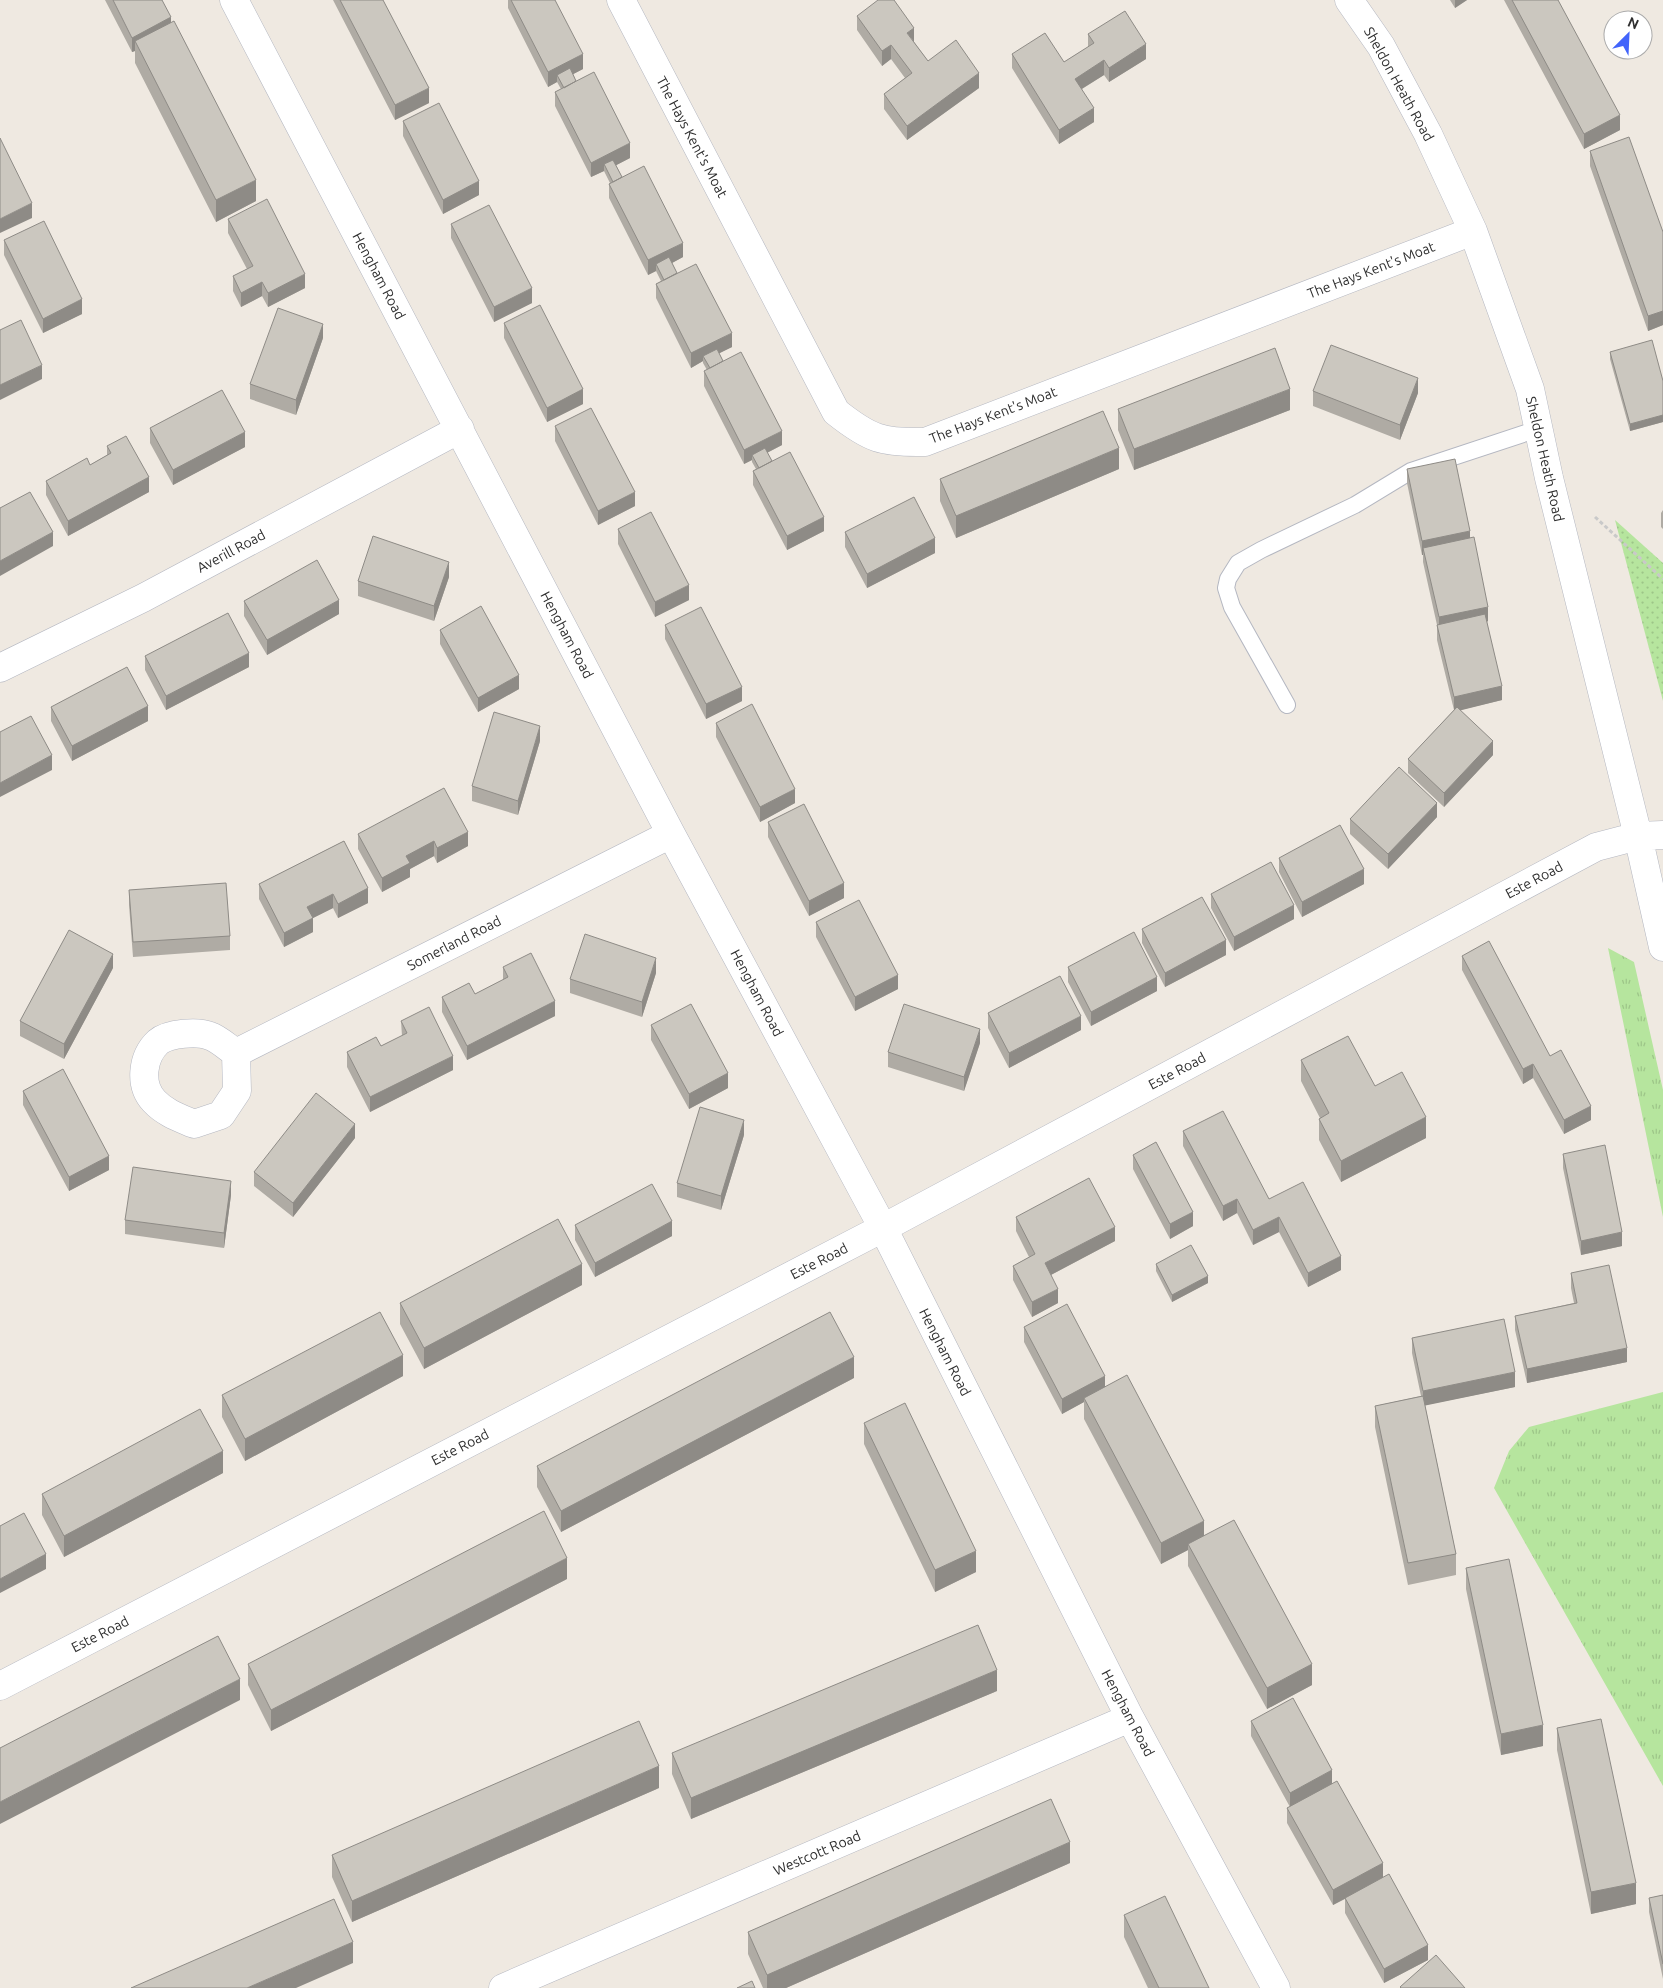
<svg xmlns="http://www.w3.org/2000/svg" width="1663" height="1988" font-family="Ubuntu,sans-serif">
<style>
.grass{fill:url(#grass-tufts)}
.park{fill:url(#park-dots)}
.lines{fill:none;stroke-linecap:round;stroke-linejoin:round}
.service-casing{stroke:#b4b7c1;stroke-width:18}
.minor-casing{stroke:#b4b7c1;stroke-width:29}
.path{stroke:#c9c9c9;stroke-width:3;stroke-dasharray:4 2.5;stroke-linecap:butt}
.service{stroke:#fff;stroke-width:16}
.minor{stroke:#fff;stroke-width:28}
.wall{fill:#afaba4}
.shaded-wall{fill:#8e8b86}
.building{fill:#cbc7bf;stroke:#8e8b86}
.labels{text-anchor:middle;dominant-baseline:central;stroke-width:4;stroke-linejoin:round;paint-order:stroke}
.street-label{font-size:14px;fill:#2e2e2e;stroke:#fff}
</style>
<defs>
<pattern id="grass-tufts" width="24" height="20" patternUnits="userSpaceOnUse" patternTransform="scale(1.25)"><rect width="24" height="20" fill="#b6e59e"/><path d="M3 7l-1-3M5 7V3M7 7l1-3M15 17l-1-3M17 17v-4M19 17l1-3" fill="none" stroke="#9dc588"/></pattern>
<pattern id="park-dots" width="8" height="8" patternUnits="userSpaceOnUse" patternTransform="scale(1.25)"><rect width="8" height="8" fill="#b6e59e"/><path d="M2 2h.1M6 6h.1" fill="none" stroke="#9dc588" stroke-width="1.8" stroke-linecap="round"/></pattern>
</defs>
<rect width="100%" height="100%" fill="#efe9e1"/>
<!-- grass -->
<path class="grass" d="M1608,948l26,14 29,128v127z
M1663,1392v394l-169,-298 15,-37 20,-24z"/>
<!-- park -->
<path class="park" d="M1615,520l48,43v138z"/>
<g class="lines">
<defs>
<path id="service" d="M1287,705l-55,-98 -6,-19 2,-9 10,-16 23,-13 94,-45 56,-34 127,-42"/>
<path id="minor" d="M234,0l437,834 212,394 247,490 146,270
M621,0l215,412c34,27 46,31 89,30l548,-211
M1349,0l32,46 47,88 45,97 57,158 19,89 89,358 25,111
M0,668l143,-70 317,-169
M236,1053l1,38 -16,24 -27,9c-14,-6 -29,-11 -40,-23 -15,-16 -12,-44 4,-59 11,-9 40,-11 52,-6 9,3 18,12 26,17l435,-219
M0,1686l883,-458 713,-381 42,-11 25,-1
M503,1988l627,-270"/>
</defs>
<!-- service casing -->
<use href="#service" class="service-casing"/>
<!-- minor casing -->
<use href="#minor" class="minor-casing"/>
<!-- path -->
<path class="path" d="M1595,517l68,62"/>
<!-- service -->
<use href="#service" class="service"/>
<!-- minor -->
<use href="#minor" class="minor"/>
</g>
<!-- wall -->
<path class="wall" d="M105,0h57l9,23 85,178 -40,21 -81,-159v-12l-3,1z
M333,0h50l46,103 -34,17z
M508,0h47l28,69 -10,5 3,7 54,77 -14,7 6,12 61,80 -11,6 5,10 55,74 -13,6 4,8 59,84 -15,8 5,8 52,70 -37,19 -34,-65v-14l3,-2 -4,-7v-2l-8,4 -40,-78v-15l3,-1 -4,-7v-2l-12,7 -35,-70v-14l5,-3 -5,-10 -8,4 -39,-77v-14l1,-1 -6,-12 -13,6 -36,-71v-14l6,-3 -4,-7 -9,5 -40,-79z
M1450,0h17l-12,8z
M1504,0h54l62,130 -36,19z
M857,16l57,26 14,19 51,27 -72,52 -23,-31v-15l21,-16 -14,-19 -9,7 -25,-36z
M1088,34l58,25 -37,23 -5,-7 -22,14 12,33 -35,22 -47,-76v-14l52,8 24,-15z
M403,121l76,74 -36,19 -40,-78z
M1590,151l73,81v93l-15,6 -58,-165z
M228,219l77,69 -37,19 -6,-11 -21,11 -8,-16v-15l14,-7 -19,-36z
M451,224l81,79 -38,19 -43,-84z
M4,240l78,74 -39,19 -39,-78z
M504,323l79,81 -36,18 -43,-84z
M323,338l-27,77 -46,-16v-15z
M1610,352l53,29v41l-33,9 -20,-72z
M1313,391l105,2 -18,47 -87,-34z
M1118,409l172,1 -156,60 -16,-40z
M555,426l80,80 -37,19 -43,-84z
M150,428l95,19 -72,38 -23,-42z
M107,446l42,46 -81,44 -22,-41v-14l44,-16 17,-10z
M1119,469l-163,69 -16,-37v-22z
M1407,469l63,69 18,83 -1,1 15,78 -42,10 33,45 -49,52 -36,-34v-14l46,-49 -17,-70v-15l-14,-63v-7h-1l-15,-72z
M1663,510v19l-2,-2v-14z
M618,529l71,71 -34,17 -37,-73z
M845,532l90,21 -68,35 -22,-41z
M449,577l-15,44 -76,-25v-15z
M244,601l95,13 -72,41 -23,-39z
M665,625l77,76 -36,18 -41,-80z
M440,630l79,59 -41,23 -38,-68z
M145,656l104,11 -83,43 -21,-40z
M51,707l97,14 -76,40 -21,-40z
M716,723l79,80 -35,19 -44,-85z
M540,741l-22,74 -46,-14v-15z
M1437,817l-49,52 -38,-35v-15z
M768,822l76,76 -35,18 -41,-79z
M468,832v14l-31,17 -3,-7 -24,13v8l-28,15 -24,-43v-15z
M344,841l24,62 -30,15 -5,-10 -20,10v14l-29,15 -25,-48v-15z
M1279,858l85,26 -62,33 -23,-45z
M129,890l101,46v14l-97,7 -4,-52z
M1211,894l83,25 -60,32 -23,-43z
M816,922l82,67 -43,22 -39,-74z
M1142,929l84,26 -61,32 -23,-44z
M1462,956l88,100 41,64 -27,14 -31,-56 -10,6 -61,-114z
M503,967l52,49 -88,44 -25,-48v-15l33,-3 28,-14z
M1068,967l89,24 -66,35 -23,-44z
M113,968l-49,91 -44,-23v-15z
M656,973l-14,44 -72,-24v-14z
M988,1013l93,17 -72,38 -21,-40z
M401,1021l52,49 -83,42 -23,-45v-15l34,-6 21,-10z
M651,1025l77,63 -39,21 -38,-69z
M980,1043l-16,48 -76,-24v-15z
M1301,1060l74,26 51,52 -85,44 -22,-42v-21l1,-1 -19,-37z
M23,1091l86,79 -40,21 -46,-86z
M1183,1131l86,68 72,71 -33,17 -29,-55 -26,13 -16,-32 -14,8 -40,-75z
M744,1135l-23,75 -44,-13v-14z
M355,1138l-62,79 -39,-31v-14z
M1563,1154l59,92 -41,9 -18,-87z
M1133,1155l60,71 -23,13 -37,-70z
M231,1195l-7,53 -99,-14v-14z
M1016,1217l99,24 -64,34 7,28 -26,14 -19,-37v-14l16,-9 -13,-26z
M575,1225l97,11 -77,41 -20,-37z
M1156,1264l52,19 -36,19 -16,-31z
M1571,1273l56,89 -100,21 -12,-53v-14l59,-13 -3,-15z
M582,1285l-158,84 -24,-45v-21z
M1024,1327l81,60 99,149 108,149 -45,24 -79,-143v-16l-27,14 -77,-145v-17l-22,12 -38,-72z
M1412,1338l103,49 -90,18 31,149v21l-48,10 -33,-158v-21l46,-10 -9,-43z
M403,1376l-158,85 -23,-44v-22z
M854,1378l-293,154 -24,-45v-21z
M864,1423l112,149 -41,20 -71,-148z
M223,1473l-159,84 -22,-42v-21z
M1466,1568l77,178 -42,9 -35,-166z
M567,1579l-296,152 -23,-46v-21z
M997,1691l-306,128 -19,-45v-21z
M1251,1721l81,63 96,176 -44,23 -39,-70v-14l-12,6 -46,-82v-15l3,-1 -39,-71z
M1557,1728l79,176 -45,10 -34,-164z
M659,1788l-307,134 -20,-45v-22z
M1070,1863l-284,125h-23l-15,-34v-22z
M1663,1895v84l-14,-67v-14z
M1124,1915l85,73h-61l-24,-51z"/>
<!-- shaded-wall -->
<path class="shaded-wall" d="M1455,0h12l-12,8z
M171,17v15l-36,9v10l-3,1v-14z
M914,28v14l-7,-9z
M1146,44v15l-37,23v-14z
M891,45v14l-9,7v-15z
M583,54v15l-23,12 -3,-6v7l-9,5v-15z
M1104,60v15l-29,18v-14z
M979,73v15l-72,52v-14z
M429,88v15l-34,17v-15z
M1094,108v14l-35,22v-14z
M1620,115v15l-36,19v-15z
M630,143v15l-23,12 -3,-6v7l-13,6v-14z
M256,180v21l-40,21v-22z
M479,181v14l-36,19v-14z
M32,203v15l-32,15v-14z
M683,243v14l-24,13 -3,-6v7l-8,4v-15z
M305,274v14l-37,19v-14z
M262,282v14l-21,11v-14z
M532,288v15l-38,19v-15z
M82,299v15l-39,19v-14z
M1663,311v14l-15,6v-15z
M323,324v14l-27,77v-15z
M732,333v14l-26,13 -3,-4v5l-12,7v-15z
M42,365v14l-42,21v-15z
M1418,378v15l-18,47v-15z
M583,389v15l-36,18v-14z
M1290,389v21l-156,60v-21z
M1663,415v7l-33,9v-7z
M782,431v14l-27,14 -3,-4v5l-8,4v-14z
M245,432v15l-72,38v-15z
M1119,448v21l-163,69v-22z
M149,477v15l-81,44v-15z
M635,492v14l-37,19v-14z
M824,517v14l-37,19v-14z
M1470,531v14l-47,3v7h-1v-14z
M53,532v14l-53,30v-15z
M935,538v15l-68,35v-14z
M449,562v15l-15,44v-15z
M689,585v15l-34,17v-15z
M339,600v14l-72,41v-15z
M1488,607v14l-49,11v-15z
M249,653v14l-83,43v-14z
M519,675v14l-41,23v-14z
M1502,686v14l-48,12v-15z
M742,687v14l-36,18v-15z
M148,706v15l-76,40v-15z
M540,726v15l-22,74v-14z
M1493,741v14l-49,52v-14z
M52,755v15l-52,27v-14z
M795,789v14l-35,19v-15z
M1437,803v14l-49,52v-15z
M468,832v14l-31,17v-15z
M434,841v15l-24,13v8l-28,15v-14l24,-22z
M1364,869v15l-62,33v-15z
M844,883v15l-35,18v-15z
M368,888v15l-30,15v-14z
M333,894v14l-20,10v14l-29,15v-14l23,-26z
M1294,905v14l-60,32v-14z
M1226,940v15l-61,32v-14z
M113,954v14l-49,91v-15z
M656,958v15l-14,44v-15z
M898,975v14l-43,22v-14z
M1157,977v14l-66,35v-14z
M555,1001v15l-88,44v-14z
M1081,1016v14l-72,38v-15z
M980,1029v14l-16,48v-14z
M453,1056v14l-83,42v-15z
M1533,1064v14l-10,6v-15z
M728,1073v15l-39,21v-15z
M1591,1106v14l-27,14v-14z
M1426,1117v21l-85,44v-21z
M744,1120v15l-23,75v-14z
M355,1124v14l-62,79v-14z
M109,1156v14l-40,21v-14z
M231,1181v14l-7,53v-15z
M1237,1199v14l-14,8v-15z
M1193,1212v14l-23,13v-15z
M1279,1217v15l-26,13v-15z
M672,1221v15l-77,41v-14z
M1115,1227v14l-70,37v-15z
M1622,1232v14l-41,9v-14z
M1341,1256v14l-33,17v-14z
M582,1264v21l-158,84v-21z
M1208,1276v7l-36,19v-7z
M1058,1289v14l-26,14v-15z
M1627,1348v14l-100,21v-14z
M403,1355v21l-158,85v-22z
M854,1357v21l-293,154v-21z
M1515,1372v15l-92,19v-15z
M1105,1376v15l-21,7v4l-22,12v-15z
M223,1451v22l-159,84v-21z
M1204,1521v21l-16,2v6l-27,14v-21z
M976,1551v21l-41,20v-22z
M46,1554v15l-46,24v-14z
M567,1558v21l-296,152v-21z
M1312,1664v21l-45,24v-21z
M997,1670v21l-306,128v-21z
M240,1679v21l-240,124v-22z
M1543,1725v21l-42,9v-21z
M659,1766v22l-307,134v-21z
M1332,1770v15l-42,23v-15z
M1070,1842v21l-284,125h-19v-13z
M1383,1863v15l-50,27v-15z
M1636,1883v21l-45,10v-22z
M353,1942v21l-57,25h-49z
M1428,1945v15l-44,23v-14z"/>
<!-- building -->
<path class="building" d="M113,0h49l9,17 -39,21z
M340,0h43l46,88 -34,17z
M511,0h44l28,54 -35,18z
M878,0h16l20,28 -7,5 21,28 28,-21 23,33 -72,53 -23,-32 28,-21 -21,-28 -9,6 -25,-35z
M1512,0h46l62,115 -36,19z
M1125,11l21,33 -37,24 -5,-8 -29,19 19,29 -35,22 -47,-76 33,-21 19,29 30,-19 -6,-9z
M174,21l82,159 -40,20 -81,-159z
M570,68l6,13 -12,7 -7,-13z
M594,72l36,71 -39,20 -36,-71z
M439,103l40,78 -36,19 -40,-79z
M1629,137l34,95v79l-15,5 -58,-165z
M0,138l32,65 -32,16z
M613,160l9,17 -9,5 -9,-18z
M644,166l39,77 -35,17 -39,-76z
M267,199l38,75 -37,19 -6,-11 -21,11 -8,-17 20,-10 -25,-47z
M489,205l43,83 -38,19 -43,-83z
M44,221l38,78 -39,20 -39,-79z
M669,257l8,16 -13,7 -8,-16z
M696,264l36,69 -41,20 -35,-69z
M540,305l43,84 -36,19 -43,-85z
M278,308l45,16 -27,76 -46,-16z
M21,320l21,45 -42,20v-55z
M1652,340l11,41v34l-33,9 -20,-72z
M1331,345l87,33 -18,47 -87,-34z
M1275,348l15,41 -156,60 -16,-40z
M717,349l6,12 -13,7 -7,-12z
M741,352l41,79 -38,19 -40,-79z
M222,390l23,42 -72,38 -23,-42z
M591,408l44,84 -37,19 -43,-85z
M1103,411l16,37 -163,68 -16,-37z
M126,436l23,41 -81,44 -22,-40 41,-23 3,7 21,-12 -4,-7z
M765,448l7,13 -13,7 -7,-13z
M790,452l34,65 -37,19 -34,-65z
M1455,459l15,72 -48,10 -15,-72z
M30,492l23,40 -53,29v-53z
M914,497l21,41 -68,36 -22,-42z
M651,512l38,73 -34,17 -37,-73z
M373,536l76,26 -15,44 -76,-25z
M1474,537l14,70 -49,10 -16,-69z
M317,560l22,40 -72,40 -23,-39z
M481,606l38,69 -41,23 -38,-68z
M701,607l41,80 -36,17 -41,-79z
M228,613l21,40 -83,43 -21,-40z
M1485,614l17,72 -48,11 -17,-72z
M127,667l21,39 -76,40 -21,-39z
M752,704l43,85 -35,18 -44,-84z
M1457,707l36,34 -49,52 -36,-34z
M494,712l46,14 -22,75 -46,-15z
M31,716l21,39 -52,28v-51z
M1399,767l38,36 -49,51 -38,-35z
M444,788l24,44 -31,16 -3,-7 -28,15 4,7 -28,15 -24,-44z
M804,804l40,79 -35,18 -41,-79z
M1340,825l24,44 -62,33 -23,-44z
M344,841l24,47 -30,16 -5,-10 -26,13 6,11 -29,15 -25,-49z
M1271,862l23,43 -60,32 -23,-43z
M226,883l4,53 -97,6 -4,-52z
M1202,897l24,43 -61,33 -23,-44z
M859,900l39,75 -43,22 -39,-75z
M69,930l44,24 -49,90 -44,-23z
M1134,932l23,45 -66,35 -23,-45z
M585,934l71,24 -14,44 -72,-23z
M1489,941l61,115 11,-6 30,56 -27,14 -31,-56 -10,5 -61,-113z
M531,953l24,48 -88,45 -25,-49 27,-14 6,11 33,-17 -5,-10z
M1060,976l21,40 -72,37 -21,-40z
M691,1004l37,69 -39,21 -38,-69z
M904,1004l76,25 -16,48 -76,-25z
M429,1007l24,49 -83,41 -23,-45 29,-15 5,9 26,-13 -6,-12z
M1348,1036l27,50 27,-14 24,45 -85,44 -22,-42 10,-6 -28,-53z
M63,1069l46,87 -40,21 -46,-86z
M316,1093l39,31 -62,79 -39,-31z
M700,1107l44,13 -23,76 -44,-13z
M1223,1111l46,88 34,-17 38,74 -33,17 -29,-56 -26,13 -16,-31 -14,7 -40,-75z
M1156,1142l37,70 -23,12 -37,-69z
M1605,1145l17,87 -41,9 -18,-87z
M133,1167l98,14 -7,52 -99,-13z
M1089,1178l26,49 -70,36 13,26 -26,13 -19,-36 22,-12 -19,-37z
M652,1184l20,37 -77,42 -20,-38z
M558,1219l24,45 -158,84 -24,-45z
M1191,1245l17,31 -36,19 -16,-31z
M1609,1265l18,83 -100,21 -12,-53 62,-13 -6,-30z
M1067,1304l38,72 -43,23 -38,-72z
M380,1312l23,43 -158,84 -23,-44z
M830,1312l24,45 -293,154 -24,-45z
M1504,1319l11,53 -92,19 -11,-53z
M1127,1375l77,146 -43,22 -77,-145z
M1423,1396l33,158 -48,9 -33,-157z
M905,1403l71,148 -41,19 -71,-147z
M200,1409l23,42 -159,85 -22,-42z
M544,1511l23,47 -296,152 -23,-46z
M24,1513l22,41 -46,25v-53z
M1234,1520l78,144 -45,24 -79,-144z
M1509,1559l34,166 -42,9 -35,-166z
M978,1625l19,45 -306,128 -19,-45z
M218,1636l22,43 -240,123v-54z
M1293,1698l39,72 -42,23 -39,-72z
M1601,1719l35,164 -45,9 -34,-164z
M639,1721l20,45 -307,135 -20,-46z
M1337,1781l46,82 -50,27 -46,-82z
M1051,1799l19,43 -303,133 -19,-43z
M1389,1874l39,71 -44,24 -39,-71z
M1663,1895v69l-14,-66z
M1165,1896l44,92h-50l-35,-73z
M334,1899l19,43 -106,46h-116z
M1436,1955l29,33h-64l-1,-1z
M752,1981l3,7h-18z"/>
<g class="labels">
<!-- street labels -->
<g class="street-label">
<text transform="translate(1399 84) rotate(61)">Sheldon Heath Road</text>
<text transform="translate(692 137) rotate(62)">The Hays Kent's Moat</text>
<text transform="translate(1371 270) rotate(-21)">The Hays Kent's Moat</text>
<text transform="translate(379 276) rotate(62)">Hengham Road</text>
<text transform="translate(993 415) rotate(-21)">The Hays Kent's Moat</text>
<text transform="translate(1545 459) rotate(77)">Sheldon Heath Road</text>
<text transform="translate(231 551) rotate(-28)">Averill Road</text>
<text transform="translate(567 635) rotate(62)">Hengham Road</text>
<text transform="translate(1534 880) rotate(-28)">Este Road</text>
<text transform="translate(454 943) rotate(-27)">Somerland Road</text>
<text transform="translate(757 993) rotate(62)">Hengham Road</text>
<text transform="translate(1177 1071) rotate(-28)">Este Road</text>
<text transform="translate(819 1261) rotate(-27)">Este Road</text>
<text transform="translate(945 1352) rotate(63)">Hengham Road</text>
<text transform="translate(460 1447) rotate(-27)">Este Road</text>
<text transform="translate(100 1634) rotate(-27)">Este Road</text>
<text transform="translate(1128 1713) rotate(62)">Hengham Road</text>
<text transform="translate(817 1853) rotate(-23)">Westcott Road</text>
</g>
</g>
<!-- north arrow -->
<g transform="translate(1628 35) rotate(24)"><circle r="24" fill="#ffffff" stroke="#ababab"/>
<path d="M0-4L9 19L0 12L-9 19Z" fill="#4264fb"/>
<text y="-8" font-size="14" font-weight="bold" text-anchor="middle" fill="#2e2e2e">N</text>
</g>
</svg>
